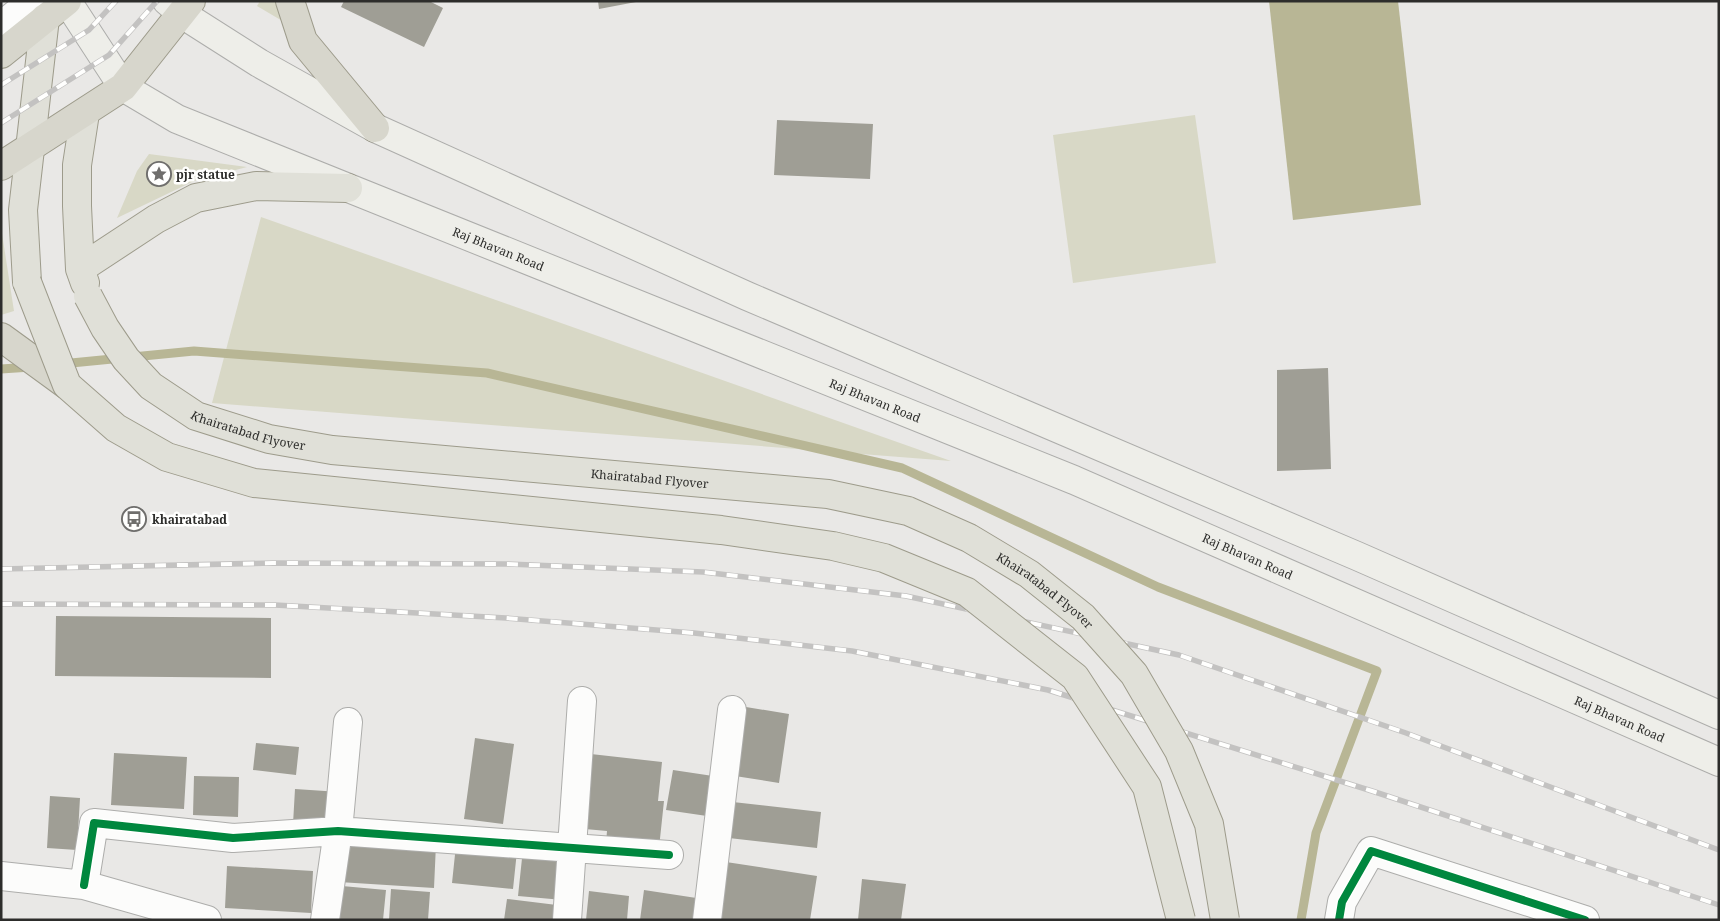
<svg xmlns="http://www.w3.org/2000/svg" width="1720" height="921" font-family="'Noto Serif',serif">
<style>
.green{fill:#d8d8c6}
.water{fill:#b8b695}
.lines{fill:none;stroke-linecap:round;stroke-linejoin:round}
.stream{stroke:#b8b695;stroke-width:9}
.building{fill:#9f9e95}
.minor-casing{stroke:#adadab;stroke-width:30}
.tertiary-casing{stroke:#adadab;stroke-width:30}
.secondary-casing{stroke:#adadab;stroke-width:30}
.primary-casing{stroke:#9d9b8b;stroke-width:30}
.trunk-casing{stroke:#9d9b8b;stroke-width:30}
.minor{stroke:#fcfcfb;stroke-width:28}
.tertiary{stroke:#fcfcfb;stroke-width:28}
.secondary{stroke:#eeeee9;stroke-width:28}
.primary{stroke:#e0e0d8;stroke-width:28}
.trunk{stroke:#d7d6cc;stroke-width:28}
.rail-casing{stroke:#c3c2c1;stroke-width:5.5}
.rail{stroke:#fffffe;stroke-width:4;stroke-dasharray:11;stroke-linecap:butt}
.primary-bridge-casing{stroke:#9d9b8b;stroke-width:30;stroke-linecap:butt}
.primary-bridge{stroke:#e0e0d8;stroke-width:28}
.cycleway-casing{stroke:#fffffe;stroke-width:11}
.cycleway{stroke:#00873e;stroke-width:8}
.labels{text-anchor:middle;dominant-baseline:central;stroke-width:5;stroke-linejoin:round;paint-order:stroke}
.poi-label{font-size:12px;font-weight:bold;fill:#2d2d2b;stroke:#fffffe;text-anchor:start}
.street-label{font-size:12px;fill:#2d2d2b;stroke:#fffffe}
</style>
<rect width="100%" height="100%" fill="#e9e8e6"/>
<!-- green -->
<path class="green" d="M260,1h36l10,34 -49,-29z
M1195,115l21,148 -143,20 -20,-148z
M149,154l98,13 -53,14 -77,37 20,-47z
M261,217l690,244 -739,-58z
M1,227l13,84 -13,4z"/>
<!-- water -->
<path class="water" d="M1269,1h129l23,204 -128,15z"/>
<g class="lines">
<!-- stream -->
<path class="stream" d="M61,364l133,-13 293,22 415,95 256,119 219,84 -61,162 -15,87
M1,369l30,-2"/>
</g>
<!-- building -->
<path class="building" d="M344,1h85l14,7 -19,39 -83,-40z
M598,1h38v1l-37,7z
M777,120l96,4 -3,55 -96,-4z
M1328,368l3,101 -54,2v-101z
M56,616l215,2v60l-216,-2z
M746,707l43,7 -10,69 -44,-7z
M475,738l39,6 -11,80 -39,-5z
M256,743l43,4 -3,28 -43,-5z
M114,753l73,4 -3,52 -73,-4z
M582,753l80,9 -4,39h6l-5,47 -53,-5 1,-12 -33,-3z
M673,770l40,6 -6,40 -41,-6z
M194,776l45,1 -1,40 -45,-2z
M295,789l45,3 -2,35 -45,-3z
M50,796l30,2 -3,52 -30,-2z
M724,801l97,11 -4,36 -97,-11z
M342,839l94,5 -2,44 -95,-6z
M456,845l61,6 -4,38 -61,-6z
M523,849l45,5 -5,46 -45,-4z
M726,862l91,14 -7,44h-92z
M227,866l86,5 -2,42 -86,-5z
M862,879l44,5 -5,36h-43z
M342,886l44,4 -3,30h-44z
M391,889l39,3 -2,28h-39z
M644,890l59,9 -3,21h-60z
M589,891l40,5 -2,24h-41z
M507,899l58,7 -2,14h-59z"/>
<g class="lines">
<defs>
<path id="minor" d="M1,876l83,9 123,35
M84,885l10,-62 139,15 105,-7 331,24
M325,920l13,-89 10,-109
M567,920l15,-219
M707,920l25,-210
M1339,920l3,-18 29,-51 214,69"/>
<path id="tertiary" d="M1,26l31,-25"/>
<g id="secondary">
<path id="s1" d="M67,1l56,86 54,32 897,361 645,282"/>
<path d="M167,1l15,13 77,49 116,65 372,168 610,260 362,159"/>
</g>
<path id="primary" d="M80,269l76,-50 40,-21 60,-12 92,2
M27,282l-4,-72 22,-192
M85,283l-5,-14 -3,-63v-41l8,-52"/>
<path id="trunk" d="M290,1l13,40 72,87
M1,54l66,-53
M1,166l122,-79 68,-86
M1,337l66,48"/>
</defs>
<!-- minor casing -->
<use href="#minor" class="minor-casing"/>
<!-- tertiary casing -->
<use href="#tertiary" class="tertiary-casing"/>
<!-- secondary casing -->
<use href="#secondary" class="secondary-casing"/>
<!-- primary casing -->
<use href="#primary" class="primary-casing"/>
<!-- trunk casing -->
<use href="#trunk" class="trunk-casing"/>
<!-- minor -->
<use href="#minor" class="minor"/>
<!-- tertiary -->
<use href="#tertiary" class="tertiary"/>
<!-- secondary -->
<use href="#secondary" class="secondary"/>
<!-- primary -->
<use href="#primary" class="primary"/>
<!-- trunk -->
<use href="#trunk" class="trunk"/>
<defs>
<path id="rail" d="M1,85l88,-55 27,-29
M1,123l108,-68 48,-54
M1,569l272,-6 234,1 196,8 203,24 273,59 227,78 313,117
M1,604l274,1 231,13 188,15 158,18 196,39 324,101 347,114"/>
</defs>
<!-- rail casing -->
<use href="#rail" class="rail-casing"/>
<!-- rail -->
<use href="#rail" class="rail"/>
<defs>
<g id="primary-bridge">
<path d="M27,282l40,103 49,43 51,29 87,26 467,47 112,16 51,12 83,34 108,85 72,110 34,133"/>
<path id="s2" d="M88,296l17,32 21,31 25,27 45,30 73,23 63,11 496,44 80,17 61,27 60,36 54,43 51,57 45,77 30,73 16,96"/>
</g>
</defs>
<!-- primary-bridge casing -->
<use href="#primary-bridge" class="primary-bridge-casing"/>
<!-- primary-bridge -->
<use href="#primary-bridge" class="primary-bridge"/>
<defs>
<path id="cycleway" d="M84,885l10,-62 139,15 105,-7 331,24
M1339,920l3,-18 29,-51 214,69"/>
</defs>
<!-- cycleway casing -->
<use href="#cycleway" class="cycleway-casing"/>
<!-- cycleway -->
<use href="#cycleway" class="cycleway"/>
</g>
<!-- icons -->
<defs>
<symbol id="sight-ring" viewBox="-11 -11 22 22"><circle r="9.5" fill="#fffffe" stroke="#6f6e6c" stroke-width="1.5"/><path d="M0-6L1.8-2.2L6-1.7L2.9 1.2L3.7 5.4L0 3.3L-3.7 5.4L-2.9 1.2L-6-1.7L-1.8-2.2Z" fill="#6f6e6c"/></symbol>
<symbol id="bus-ring" viewBox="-11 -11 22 22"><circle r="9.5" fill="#fffffe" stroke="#6f6e6c" stroke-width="1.5"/><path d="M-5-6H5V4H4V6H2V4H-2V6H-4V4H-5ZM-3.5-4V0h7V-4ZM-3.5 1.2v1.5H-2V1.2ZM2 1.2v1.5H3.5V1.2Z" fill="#6f6e6c"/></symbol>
</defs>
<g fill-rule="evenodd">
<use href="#sight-ring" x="145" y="160" width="28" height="28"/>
<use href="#bus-ring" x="120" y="505" width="28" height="28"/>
</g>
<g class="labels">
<!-- poi labels -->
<g class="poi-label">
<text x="176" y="174">pjr statue</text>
<text x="152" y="519">khairatabad</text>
</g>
<!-- street labels -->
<g class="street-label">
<text stroke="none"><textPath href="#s1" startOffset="512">Raj Bhavan Road</textPath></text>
<text stroke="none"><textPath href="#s1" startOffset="918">Raj Bhavan Road</textPath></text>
<text stroke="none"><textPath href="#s2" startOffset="219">Khairatabad Flyover</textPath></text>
<text stroke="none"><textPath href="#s2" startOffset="624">Khairatabad Flyover</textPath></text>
<text stroke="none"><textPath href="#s1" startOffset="1322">Raj Bhavan Road</textPath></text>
<text stroke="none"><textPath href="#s2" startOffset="1044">Khairatabad Flyover</textPath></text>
<text stroke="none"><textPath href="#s1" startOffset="1728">Raj Bhavan Road</textPath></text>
</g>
</g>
<!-- border -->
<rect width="1720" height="921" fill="none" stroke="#2d2d2b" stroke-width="5"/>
</svg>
